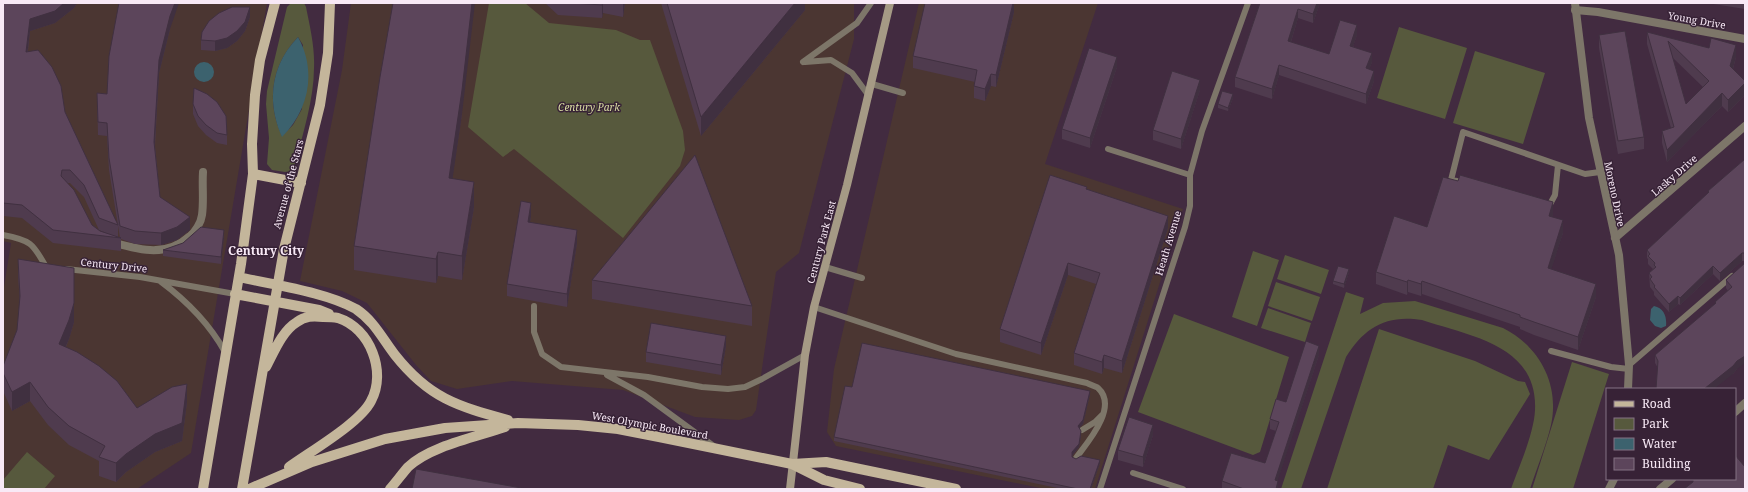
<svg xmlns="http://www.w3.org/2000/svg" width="1748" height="492" font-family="'Noto Serif',serif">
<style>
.commercial{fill:#4b3632}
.green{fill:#57593d;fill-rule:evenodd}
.water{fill:#3c626e}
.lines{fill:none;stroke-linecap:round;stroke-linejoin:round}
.service{stroke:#7d7669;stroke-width:6}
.minor{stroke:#7d7669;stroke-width:8}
.tertiary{stroke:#7d7669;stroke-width:8}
.secondary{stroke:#a59a85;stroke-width:8}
.primary{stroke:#c4b69b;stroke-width:10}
.wall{fill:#4f3b4e;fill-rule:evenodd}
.shaded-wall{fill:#403040}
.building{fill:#5c455b;stroke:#403040;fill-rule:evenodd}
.labels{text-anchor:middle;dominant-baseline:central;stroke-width:3;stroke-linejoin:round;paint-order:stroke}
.street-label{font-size:10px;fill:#f8e9f6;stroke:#372236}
.park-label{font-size:10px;font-style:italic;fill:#dbdfa4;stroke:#372236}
.quarter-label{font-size:12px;font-weight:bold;fill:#f8e9f6;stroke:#372236}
</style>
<rect width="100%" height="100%" fill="#422b40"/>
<!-- commercial -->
<path class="commercial" d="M3,3h264l-76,450 -54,36h-134v-196l8,-50 -8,-2z
M351,3h503v36l-55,214 -23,19 -20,138 -4,6 -13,4 -44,-3 -72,-27 -111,-9 -55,8 -26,-8 -15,-16 -49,-62 -25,-12 -42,-10 42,-211z
M919,3h179l-53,161 138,45 -88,280h-50l-209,-43 -9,-14 7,-63z"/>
<!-- green -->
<path class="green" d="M291,3h13l2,4c4,20 9,41 8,61 0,31 -11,64 -18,94l-5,9 -6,1 -13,-2 -5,-6 2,-26 -3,-34 1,-13 20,-84zM298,37l5,8 -1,64 -9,16 -11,11c-16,-34 -11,-71 16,-99z
M489,3h36l24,20 67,7 24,10h10l33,91 2,19 -5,16 -57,72 -109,-89 -11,8 -35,-30z
M1399,27l68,21 -22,71 -68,-21z
M1475,51l70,22 -22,71 -70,-21z
M1253,251l26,9 -22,66 -25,-9z
M1285,255l44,15 -8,24 -44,-15z
M1276,282l44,15 -8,24 -44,-15z
M1346,292l18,6 -4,16 23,-11 32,-2 88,27c36,18 57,56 48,97 -5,21 -14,43 -21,64h-19c8,-22 23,-56 24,-79 3,-65 -65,-74 -113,-90 -36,-6 -58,8 -76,37l-45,132h-20z
M1268,308l43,15 -6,19 -44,-14z
M1174,314l115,43 -29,95 -7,3 -115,-43z
M1379,329l96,32 43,20 7,1 5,12 -41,66 -41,-15 -15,44h-106z
M1572,362l37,12 -36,115h-41z
M27,452l28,24 -11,13h-41v-9z"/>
<!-- water -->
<path class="water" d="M298,37c19,34 11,73 -16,100 -16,-36 -11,-72 16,-100z
M194 72a10 10 0 1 1 20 0a10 10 0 1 1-20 0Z
M1654,306c10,2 13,11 12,20l-5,2 -6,-2 -5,-6 1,-11z"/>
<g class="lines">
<!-- service -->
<path class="service" d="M803,62l54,-39 14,-20
M805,62l26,-2 21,13 17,23
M872,84l31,9
M1108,149l82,26
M1457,181l-6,-1 12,-48 122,42 15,-2
M1547,205l2,1 6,-11 3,-30
M3,235c27,5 30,8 43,32l3,1
M825,267l37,11
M66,269l74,8 95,17
M160,281c27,20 49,42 65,71
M534,306v26l8,22 19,13 87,10 54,10 26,2 17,-2 17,-8 43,-24
M814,307l142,47 131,29c3,2 9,3 11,5 21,19 -11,55 -22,70
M1551,351l60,16 18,2
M1629,365l103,-89
M607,375l37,20 71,52
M1082,430l13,-8 7,-7
M1133,473l50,16
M1100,489l85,-262 5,-21v-31l12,-44 46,-128"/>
<!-- minor -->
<path class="minor" d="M1575,10l23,2 147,27
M1615,238l130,-112
M111,242c29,8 55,16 79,-6 5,-4 11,-13 12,-21 2,-14 0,-29 1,-43"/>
<!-- tertiary -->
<path class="tertiary" d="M1575,3l14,115 30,137 10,110 -1,24
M1735,412l10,-9
M1609,489l5,-10
M1660,489l12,-10"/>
<!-- secondary -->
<path class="secondary" d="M790,489l15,-134 9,-48 33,-122 43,-182"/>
<!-- primary -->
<path class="primary" d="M253,174l48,9
M239,277c34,8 87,15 117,32 18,12 26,29 39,46 34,43 62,51 113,65
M235,294l84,16 10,4
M266,367c8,-15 16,-36 31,-45 8,-6 16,-6 26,-5 4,0 10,0 15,1 32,10 49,54 33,83 -11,22 -60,50 -82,66
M792,464l34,-2 130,27
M203,489l38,-225 12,-90 -1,-30 3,-49 5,-35 15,-57
M242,489l42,-240 36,-144 8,-52 2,-50
M249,489l63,-27 73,-23 60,-11 73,-5 60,2 40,4 41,8 133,27 32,16 36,9
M390,489c6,-7 12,-15 18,-22 22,-21 68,-30 97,-40"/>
</g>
<!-- wall -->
<path class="wall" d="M3,3h74l-3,5 -19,15 -25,8 -2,20 37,61 53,113v12l2,1 -11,-68 -2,-34 -9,-1 -1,-42 10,1 63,-65 -11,44 -4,73 5,51 30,33 -13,10 -16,5 -26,-1 -14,-5v12l-68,-8 -31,-25 -19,-2zM67,183h3l14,14 15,33 7,3 -6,-2 -8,-6z
M545,3h80l-2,14 -20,-4 -1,5 -44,-3z
M661,3h144v7l-104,126z
M1014,3v9l-18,75 -5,-1 -6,15 -11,-3v-12l1,-4 -62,-14v-12z
M1260,3h60l-7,20 -15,-5 -7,24 38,12 28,-19 -4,11 19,16 -3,7 5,12 -8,23 -87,-29 -7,24 -37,-12v-10z
M1707,3h38v6z
M250,17l-5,14 -8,10 -10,7 -12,3 -14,-1v-10z
M1647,32l89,25 -3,12 12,12v14l-17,17 -6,-6 -55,56 -5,-19v-12l9,-3 -24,-84zM1673,58l30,29 -17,17z
M1599,35l45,102v12l-26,5 -19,-106z
M1117,67l-27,81 -28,-9v-10z
M1200,90l-19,59 -28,-9v-10z
M1233,98l-5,13 -10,-3v-4z
M193,104l34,31v10l-10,-2 -11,-8 -8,-9 -5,-12z
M462,114l-10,65 22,28 -12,73 -24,-4 -2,7 -82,-13v-24z
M1745,159v102h-3l-22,20 -7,-7 -33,31 -2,-1 -9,8 -15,-17v-3l-4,-5 -1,-14 4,-4 -5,-5v-5l-1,-1v-8l61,-56v-3z
M1087,189l81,39 -46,145 -18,-5 -2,6 -28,-9v-12l22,-69 -28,-9 -27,80 -41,-13v-13z
M1553,215l-1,2 11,16 -12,36 45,28 -18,53 -44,-15 -14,-6v-2l-98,-33 -1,2 -13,-4 -1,3 -31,-11v-12z
M531,216l-1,6 47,21 -10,64 -60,-11v-12z
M224,236l-3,28 -58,-8v-6z
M18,259l56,63 -5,17 -3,8 71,61 50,-6 -5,39 -27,11 -29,20 -10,10 -17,-6v-15l-30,-16 -21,-20 -18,-24 -18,10 -9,-20v-25l14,-36 3,-28 -2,-25z
M1745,263l-8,106 -4,5 -75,-6 -3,-5v-8l60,-51v-2l13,-11 -2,-3v-8z
M1349,272l-5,16 -11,-4v-3z
M592,280l160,26v20l-160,-27z
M726,346l-5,29 -75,-13v-10z
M1319,355l-42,126 1,8h-56v-8l43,-18 11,-32 -6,-2v-10l16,-17z
M852,387l238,7 -7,30 -4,4 2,6 -2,13 -7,9v1l4,2 24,4 -9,26h-29l-228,-48v-4z
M1153,435l-10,32 -25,-7v-10z"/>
<!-- shaded-wall -->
<path class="shaded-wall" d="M64,3h13l-3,5 -19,15 -25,8 -4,33v-12l4,-33z
M175,3h4l-9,26 -11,44 -5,82v-13l5,-82 11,-44z
M472,3h3l-13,111 -13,89v-25z
M603,3v10l-1,5v-13z
M623,3h2l-2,14z
M795,3h10v7l-104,126v-19z
M1013,3h1v9l-18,75v-12z
M1317,3h3l-7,20v-9z
M250,7v10l-5,14 -8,10 -10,7 -12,3v-10z
M1298,9v9l-10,33v-10z
M1357,25v10l-7,20v-9z
M1736,45v12l-6,22v-13z
M1372,53v9l-6,16v-10z
M1117,57v10l-27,81v-10z
M1279,65v10l-7,24v-10z
M1374,71v10l-8,23v-10z
M991,74v12l-6,15v-12z
M1200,80v10l-19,59v-10z
M1745,83v12l-17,17v-12z
M1722,93v13l-55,56v-12z
M1233,94v4l-5,13v-3z
M474,182v25l-12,73v-24z
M1553,202v13l-4,13v-12z
M531,203v13l-3,18v-12z
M1168,216v12l-46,145v-12z
M190,217v13l-13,10 -16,5v-12z
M1563,220v13l-15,47v-12z
M224,230v6l-3,28v-7z
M577,230v13l-10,64v-13z
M438,252v24l-2,7v-24z
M1742,253v8l-22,20v-8z
M1068,263v12l-27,80v-12z
M1713,266v8l-33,31v-7z
M1349,269v3l-5,16v-4z
M1408,280v12l-1,3v-13z
M1422,281v13l-1,2v-12z
M1596,284v13l-18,53v-13z
M1678,296v8l-9,8v-8z
M74,303v19l-5,17 -10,23v-18z
M726,336v10l-5,29v-10z
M1319,346v9l-44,134v-9z
M1104,355v13l-2,6v-12z
M1745,356v7l-8,6 -4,5 -19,15h-10l33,-28z
M30,382v19l-18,10v-19z
M187,384v18l-5,39 -27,11 -29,20 -10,10v-19z
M1090,391v3l-7,30 -5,6v-4z
M1153,425v10l-10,32v-10z
M1081,431v3l-2,13 -7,9v-4z
M1100,460v3l-9,26h-1z
M1278,481v8h-2z"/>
<!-- building -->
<path class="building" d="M3,3h61l-9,8 -25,8 -4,33 12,-2 14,17 9,19 4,26 53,113 -19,-7 -15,-33 -14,-15h-8l-1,6 13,14 18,35 8,6 21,7 -68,-8 -31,-25 -19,-2z
M119,3h56l-5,13 -11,44 -5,82 6,55 30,20 -13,10 -16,6 -26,-2 -15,-5 -11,-68 -2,-35 -9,-1 -1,-29 10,1 2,-38 9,-48z
M393,3h79l-10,87 -13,88 25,4 -12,74 -24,-4 -2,7 -82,-13 26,-169z
M572,3h31l-1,2z
M667,3h128l-94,114z
M925,3h88l-17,72 -5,-1 -6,15 -11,-3 3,-16 -64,-14z
M1260,3h57l-4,11 -15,-5 -10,32 41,13 11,-34 17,5 -7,21 22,7 -6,15 8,3 -8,23 -87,-29 -7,24 -37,-12z
M232,7h18l-5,15 -8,9 -10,7 -12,3 -14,-1 1,-8 7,-11 10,-8z
M1625,31l19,106 -26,4 -19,-106z
M1647,32l62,16 2,-10 25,7 -6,21 15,15v2l-17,17 -6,-7 -55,57 -5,-19 12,-4zM1668,41l41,40 -23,23z
M1089,48l28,9 -27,81 -28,-9z
M1172,71l28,9 -19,59 -28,-9z
M194,88l13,6 10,8 9,14 1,19 -10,-2 -11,-8 -8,-9 -5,-12z
M1222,91l11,3 -5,14 -10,-4z
M695,155l57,151 -160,-26z
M1745,159v94h-3l-22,20 -7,-7 -33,32 -2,-2 -9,8 -15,-17 1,-1 -5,-7 2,-2 -3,-4 7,-6 -2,-2 1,-2 -7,-7 2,-2 -3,-4 62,-58 -1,-1z
M1050,175l37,12 -1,2 82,27 -46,145 -18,-6 -2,7 -28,-9 26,-80 -32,-10 -27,80 -41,-14z
M1460,175l93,27 -4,14 14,4 -15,48 48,16 -18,53 -44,-15 -14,-5v-2l-98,-34 -1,3 -13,-4 -1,2 -31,-10 18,-56 33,11 16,-50 15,4z
M521,201l10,2 -3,19 49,8 -10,64 -60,-10z
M201,227l23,3 -3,27 -58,-7 20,-7z
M18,259l56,9v35l-5,17 -10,24 18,8 22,14 18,15 20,27 35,-21 15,-3 -5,39 -27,11 -29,20 -10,9 -17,-6 6,-11 -36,-20 -21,-19 -18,-25 -18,10 -9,-19v-7l14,-36 3,-34z
M1745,263v93l-8,5 -4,5 -29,23h-48l2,-28 -3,-6 61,-52 -1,-1 17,-15 -6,-7z
M1338,266l11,3 -5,15 -11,-3z
M651,323l75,13 -5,29 -75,-13z
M1306,341l13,5 -44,134 3,1 -2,8h-32l-22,-8 9,-28 34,10 14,-41 -9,-3 6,-20 10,3z
M862,343l228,48 -7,29 -5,6 3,5 -2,13 -7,8v5l4,2 5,-3 19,4 -10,29h-12l-244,-52 11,-51 7,1z
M1129,417l24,8 -10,32 -25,-7z
M1735,455l10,12v22h-61l9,-7v-3h42z
M416,469l111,20h-115z"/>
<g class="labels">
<!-- street labels -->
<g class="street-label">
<text transform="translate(1697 20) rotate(10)">Young Drive</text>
<text transform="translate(1674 175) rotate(-41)">Lasky Drive</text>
<text transform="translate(288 184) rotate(-75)">Avenue of the Stars</text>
<text transform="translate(1615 194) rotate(78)">Moreno Drive</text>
<text transform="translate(821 242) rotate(-75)">Century Park East</text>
<text transform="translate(1168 243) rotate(-73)">Heath Avenue</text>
<text transform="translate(114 265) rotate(6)">Century Drive</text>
<text transform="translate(650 425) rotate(10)">West Olympic Boulevard</text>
</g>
<!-- park labels -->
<g class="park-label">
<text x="589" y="107">Century Park</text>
</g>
<!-- quarter labels -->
<g class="quarter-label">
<text x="266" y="250">Century City</text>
</g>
</g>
<!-- border -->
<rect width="1748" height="492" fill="none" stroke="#f8e9f6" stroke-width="8"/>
<!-- legend -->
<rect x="1606" y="388" width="130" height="92" fill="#372236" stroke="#847283"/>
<rect x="1614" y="401" width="20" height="6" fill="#c4b69b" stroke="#847283"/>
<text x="1642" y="408" font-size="12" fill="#f8e9f6">Road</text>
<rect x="1614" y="418" width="20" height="12" fill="#57593d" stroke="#847283"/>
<text x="1642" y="428" font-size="12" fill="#f8e9f6">Park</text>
<rect x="1614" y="438" width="20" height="12" fill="#3c626e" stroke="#847283"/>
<text x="1642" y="448" font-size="12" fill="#f8e9f6">Water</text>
<rect x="1614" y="458" width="20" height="12" fill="#5c455b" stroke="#847283"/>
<text x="1642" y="468" font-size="12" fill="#f8e9f6">Building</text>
</svg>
